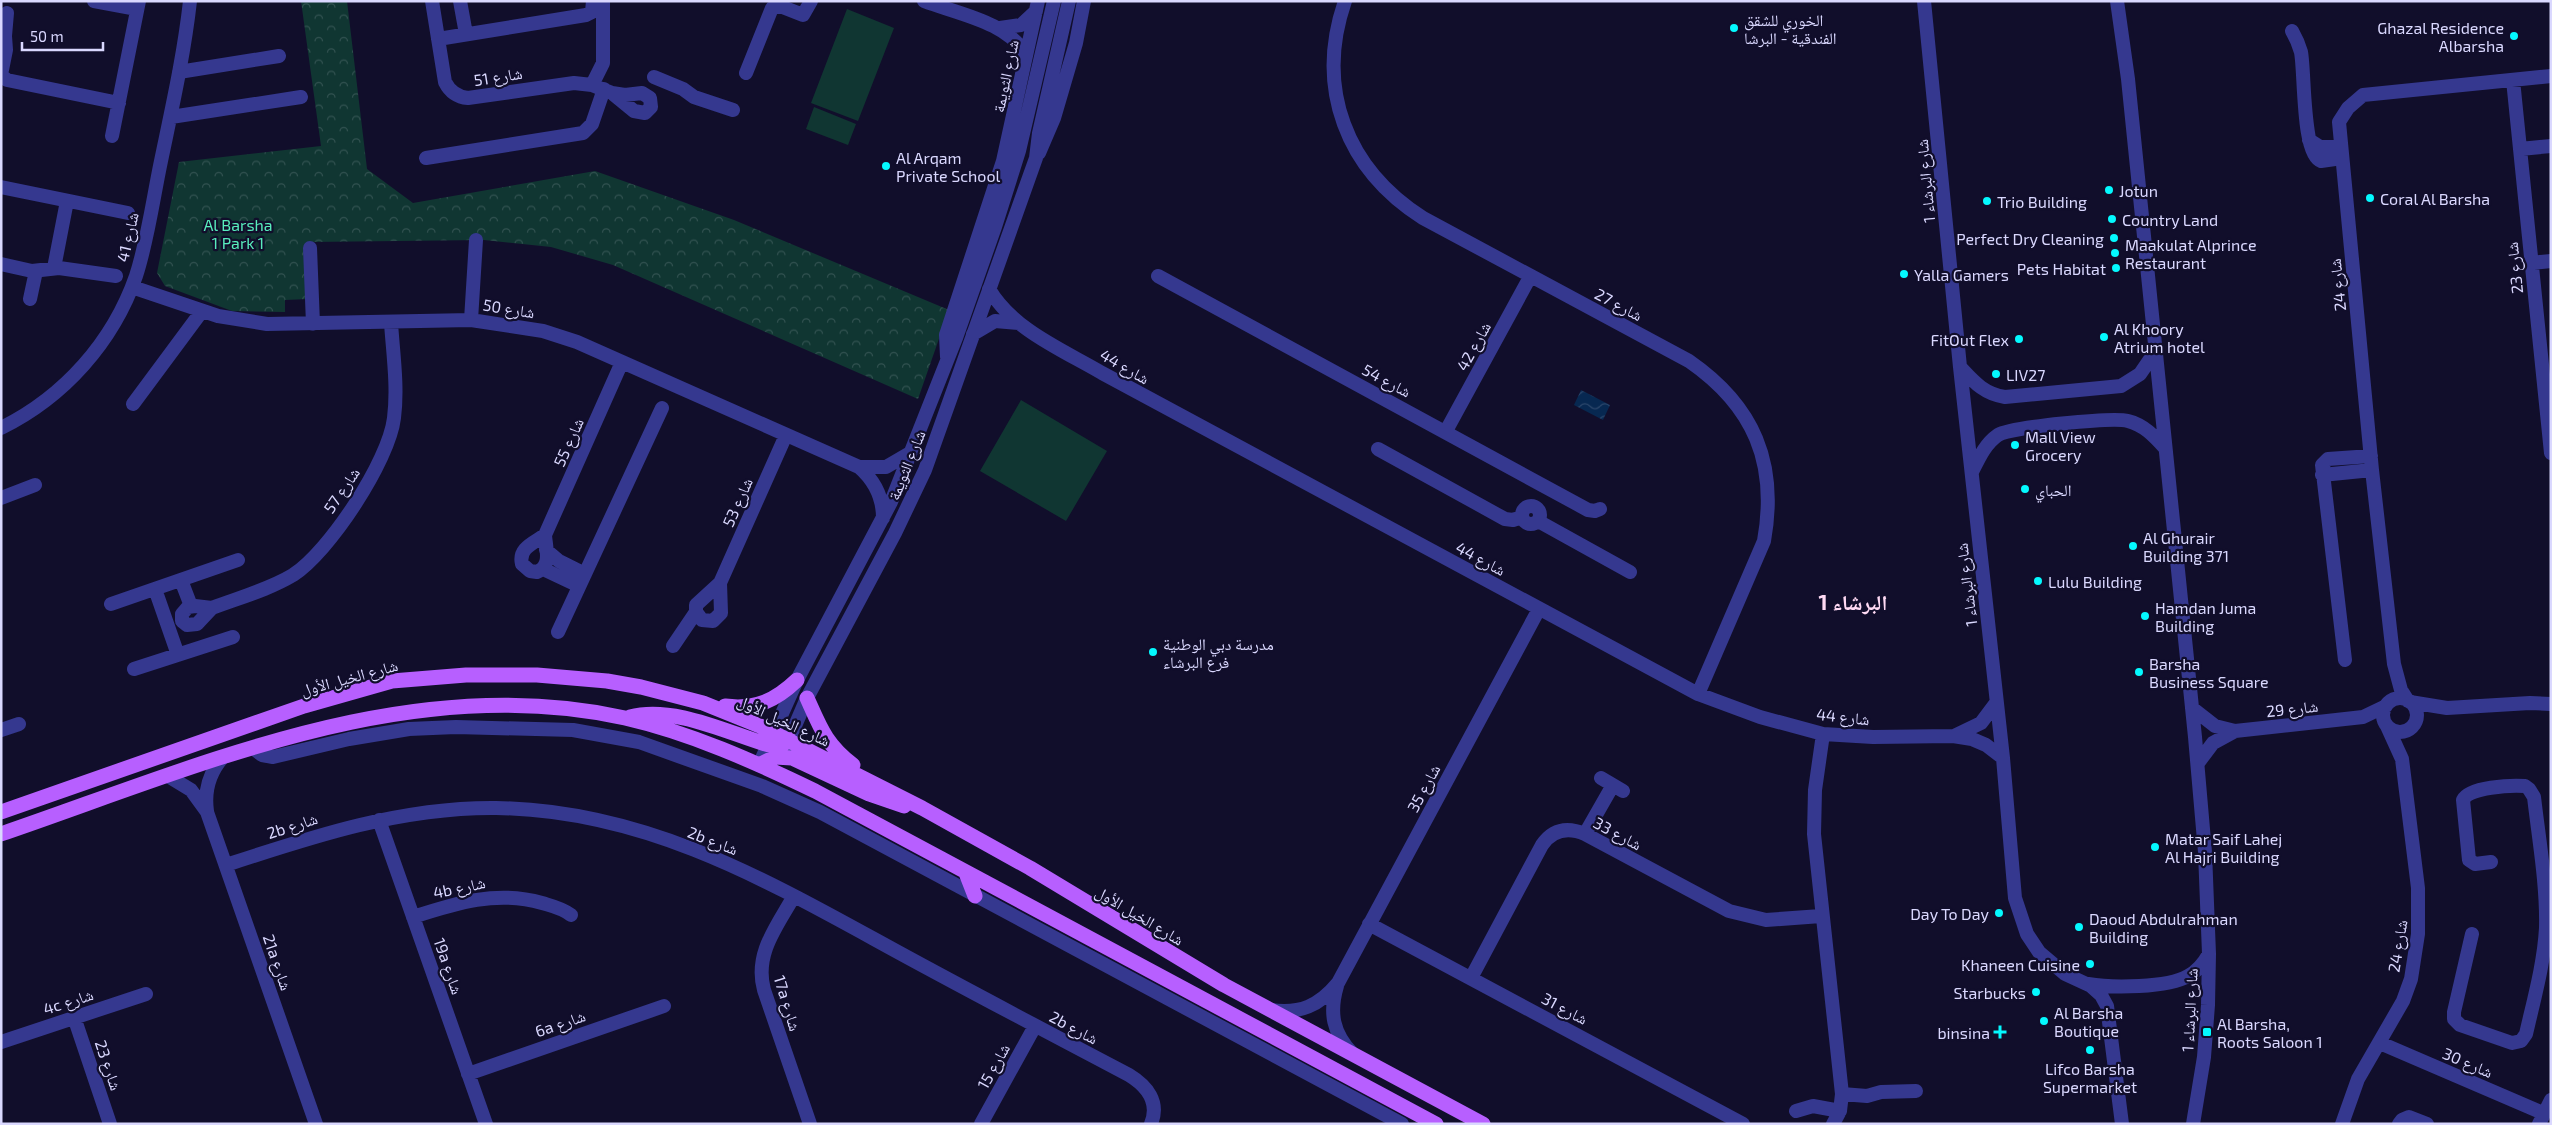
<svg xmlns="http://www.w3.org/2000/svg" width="2552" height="1125" font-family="'Exo 2','Noto Naskh Arabic',sans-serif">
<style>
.park{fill:url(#park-crowns)}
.pitch{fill:#103632}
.water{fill:url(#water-waves)}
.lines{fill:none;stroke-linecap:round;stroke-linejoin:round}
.minor{stroke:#35388f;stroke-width:14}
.major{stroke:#b75fff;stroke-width:15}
.poi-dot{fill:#04f9ff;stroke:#110e2b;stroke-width:2}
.labels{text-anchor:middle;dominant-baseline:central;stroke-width:4.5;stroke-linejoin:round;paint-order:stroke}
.poi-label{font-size:16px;fill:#dad8ff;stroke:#110e2b;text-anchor:start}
.street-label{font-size:16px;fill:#dad8ff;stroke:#110e2b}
.park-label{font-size:16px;fill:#58ecbc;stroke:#110e2b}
.district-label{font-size:21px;font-weight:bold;fill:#ffdaf4;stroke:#110e2b}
</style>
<defs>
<pattern id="park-crowns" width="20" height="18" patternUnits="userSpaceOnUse" patternTransform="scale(1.25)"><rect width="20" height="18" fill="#103632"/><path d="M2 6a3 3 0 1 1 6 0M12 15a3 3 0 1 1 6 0" fill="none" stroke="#325251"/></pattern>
<pattern id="water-waves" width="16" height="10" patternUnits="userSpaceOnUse" patternTransform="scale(1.25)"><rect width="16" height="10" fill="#072851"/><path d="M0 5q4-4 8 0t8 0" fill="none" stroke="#2b466b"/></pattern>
</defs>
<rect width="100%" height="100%" fill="#110e2b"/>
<!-- park -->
<path class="park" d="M301,1h46l20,168 46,34 182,-32 139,49 215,90 -31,89 -305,-134 -62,-18 -67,-7 -174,2 -2,57 -23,1v12l-53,-1 -67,-25 -8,-13 22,-111 142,-16z"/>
<!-- pitch -->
<path class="pitch" d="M847,9l47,19 -36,93 -47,-18z
M814,107l42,17 -8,21 -42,-16z
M1021,400l86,51 -41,70 -86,-50z"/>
<!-- water -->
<path class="water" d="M1581,390l29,15 -7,15 -29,-15z"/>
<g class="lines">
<!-- minor -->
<path class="minor" d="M94,1l43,8
M432,1l13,81c5,10 12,15 23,16l106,-15 18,2 20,8
M460,1l6,33
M924,1c34,13 84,21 102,54
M1345,1c-30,87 1,168 78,217l266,143c65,45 89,102 75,180l-66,153
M1924,1l36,366 43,391 12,140 12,36 12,18 26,22 26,12 10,9 6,11 15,118
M2117,1l11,78 67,658 10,115 4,102 -1,51 -4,52 -11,67
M1,17l6,-4 -2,23 -4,5
M1000,28l21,-3 15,-14
M2292,31c4,7 7,14 9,21 4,21 1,103 20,109l21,-3
M438,39l148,-24 6,-3 1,-11
M1,69l1,7 5,4 112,23
M2,70l4,-20 -1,-14
M179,72l100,-16
M746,73l26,-65 8,-2 23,9 8,-14
M654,77l29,12 11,8 39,13
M2513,80l38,373
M592,85l11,-22v-62
M612,93l13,2 17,-2 8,5 1,9 -6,6 -11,-2z
M171,117l130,-20
M112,136l27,-135
M2309,140l11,7h21
M2520,149l31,-3
M1039,153l15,-35 22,-75 8,-42
M426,158l157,-25 9,-9 12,-35
M1,187l127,26
M310,248l3,76
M2531,263l20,-2
M1,264l31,7 27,-3 57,8
M54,268l13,-67
M1158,276l430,234 7,1 5,-2
M132,287l86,29 49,8 204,-4 72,11 34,11 282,125h27l24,-14
M989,289c24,41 74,61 113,84l596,321 62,23 63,17 50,3 80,-1 19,3 14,6 17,13
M30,299l6,-28
M471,320l5,-80
M973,334l22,-13 24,2
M947,357l-1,-22 57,-174 35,-160
M1960,367c14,15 24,27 45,30l116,-11 19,-12 15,-22
M133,404l69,-93
M1,428c63,-31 112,-86 135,-152 12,-37 17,-77 25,-115 11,-53 23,-106 29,-160
M1446,431l84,-154
M1378,449l127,70 8,1 9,-3
M859,467c16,14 24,30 24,51
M1972,472c7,-14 13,-28 26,-37 13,-8 115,-18 130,-14 16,4 26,15 37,27
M2322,475l50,-5
M1,498l34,-13
M1522 515a9 9 0 1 1 18 0a9 9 0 1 1-18 0Z
M1538,521l92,51
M545,535l77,-173
M545,535c1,14 7,31 -8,37l-7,-1 -8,-7c-4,-16 12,-21 23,-29z
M546,550l13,11 26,13
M543,569l36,17
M181,580l10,26
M720,583l66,-148
M720,583l1,30 -8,8 -11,-1 -6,-8v-7z
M155,589l23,66
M111,604l127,-44
M195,606l17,2 -15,16 -10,1 -5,-4v-7l6,-7z
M212,608c26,-10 56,-18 81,-33 36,-23 96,-114 101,-157 4,-31 -1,-65 -3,-95
M558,632l104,-224
M673,646l23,-34
M2345,660l-23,-195 6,-6 43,-3
M134,669l99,-32
M2383 715a17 17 0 1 1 34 0a17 17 0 1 1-34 0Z
M2408,701l-7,-11 -7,-26 -22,-194 -33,-348 9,-14 15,-13 188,-19
M2410,702l37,6 83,-5 21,1
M2192,708l23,18 20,5 128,-14 23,-11
M1,730l18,-6
M1823,734l-8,56 -1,44 28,260 -2,17 -7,13
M1954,736l27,-13 15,-20
M253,748l9,7 11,2 76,-18 60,-10 47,-2 117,3 66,12 123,44 58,26 582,312
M785,749l22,-51 88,-165 30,-63 111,-312 3,-25 30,-132
M2198,763l15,-20 22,-12
M759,765l38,-85 94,-178 65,-164 39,-111 24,-76 35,-150
M168,776l23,14 16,22 109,312
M1601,778l22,13
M207,811c-3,-21 2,-38 16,-54
M379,820l107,304
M1585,834l28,-49
M226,865c88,-29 176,-58 270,-57 151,2 272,73 400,143 77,42 155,83 233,124 18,11 31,27 22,49
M794,896c-17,30 -40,58 -30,94l46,134
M413,917c43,-14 84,-27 129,-14 10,3 20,5 29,12
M1369,924l374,200
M2472,934l-18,78v7l6,6 52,18 9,-2 5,-7c8,-35 18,-70 20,-106 1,-43 -7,-88 -12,-131l-5,-8 -4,-3c-14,-1 -56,1 -62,14l6,60 6,4 16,-2
M1471,978l71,-133c11,-16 26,-18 43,-11l144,77 37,9 55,-4
M2088,984c23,4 80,4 100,-8 10,-5 16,-13 21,-22
M1337,986c-8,27 -4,47 15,67
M1271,1010c29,4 48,-4 67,-27l201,-374
M74,1017l36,107
M1,1042l145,-48
M2380,1043l163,70
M468,1074l196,-68
M1842,1094l25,2 14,-4 35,-1
M1796,1111l17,-5 27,5
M981,1124l54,-98
M2342,1124l16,-45 45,-78 8,-22 7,-45v-46l-16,-129 -15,-33
M2399,1124l3,-4 7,-3 18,7
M2539,1124l12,-24"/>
<!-- major -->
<path class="major" d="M807,698c13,29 19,47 46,67
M725,706c30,4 50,-5 72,-26
M630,717c44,-12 100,17 142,29h9l8,-7
M759,765l16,-8 17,1 77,36 35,12
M1,812l303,-106 88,-25 74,-6h71l70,6 34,6 62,16 57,23 162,82 108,60 194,117 259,139
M1,834c199,-68 409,-164 624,-116 66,15 130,44 190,73l621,333
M966,873l9,23"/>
</g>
<!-- markers -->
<g class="poi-dot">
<circle cx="1734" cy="28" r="5"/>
<circle cx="2514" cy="36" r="5"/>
<circle cx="886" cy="166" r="5"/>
<circle cx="2109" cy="190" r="5"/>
<circle cx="2370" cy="198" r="5"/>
<circle cx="1987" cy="201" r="5"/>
<circle cx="2112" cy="219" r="5"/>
<circle cx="2114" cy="238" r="5"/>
<circle cx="2115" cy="253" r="5"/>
<circle cx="2116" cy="268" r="5"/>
<circle cx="1904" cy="274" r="5"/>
<circle cx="2104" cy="337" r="5"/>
<circle cx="2019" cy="339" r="5"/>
<circle cx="1996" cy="374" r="5"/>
<circle cx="2015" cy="445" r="5"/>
<circle cx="2025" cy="489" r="5"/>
<circle cx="2133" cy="546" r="5"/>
<circle cx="2038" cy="581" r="5"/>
<circle cx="2145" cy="616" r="5"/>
<circle cx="1153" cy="652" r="5"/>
<circle cx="2139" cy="672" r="5"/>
<circle cx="2155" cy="847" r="5"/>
<circle cx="1999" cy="913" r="5"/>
<circle cx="2079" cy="927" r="5"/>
<circle cx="2090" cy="964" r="5"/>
<circle cx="2036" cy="992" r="5"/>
<circle cx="2044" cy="1021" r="5"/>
<path d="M1997.5 1024.5h5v5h5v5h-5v5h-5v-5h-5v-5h5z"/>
<rect x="2202" y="1027" width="10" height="10" rx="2.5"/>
<circle cx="2090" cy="1050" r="5"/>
</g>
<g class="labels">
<!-- poi labels -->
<g class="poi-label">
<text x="1744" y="19">الخوري للشقق<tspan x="1744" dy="18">الفندقية - البرشا</tspan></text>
<text x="2504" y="27" text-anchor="end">Ghazal Residence<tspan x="2504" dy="18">Albarsha</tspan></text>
<text x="896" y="157">Al Arqam<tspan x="896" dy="18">Private School</tspan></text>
<text x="2119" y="190">Jotun</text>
<text x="2380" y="198">Coral Al Barsha</text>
<text x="1997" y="201">Trio Building</text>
<text x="2122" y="219">Country Land</text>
<text x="2104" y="238" text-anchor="end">Perfect Dry Cleaning</text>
<text x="2125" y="244">Maakulat Alprince<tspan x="2125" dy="18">Restaurant</tspan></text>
<text x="2106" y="268" text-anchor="end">Pets Habitat</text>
<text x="1914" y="274">Yalla Gamers</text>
<text x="2114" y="328">Al Khoory<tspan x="2114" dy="18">Atrium hotel</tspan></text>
<text x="2009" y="339" text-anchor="end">FitOut Flex</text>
<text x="2006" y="374">LIV27</text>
<text x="2025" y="436">Mall View<tspan x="2025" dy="18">Grocery</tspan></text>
<text x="2035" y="489">الحباي</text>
<text x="2143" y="537">Al Ghurair<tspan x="2143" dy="18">Building 371</tspan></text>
<text x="2048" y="581">Lulu Building</text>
<text x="2155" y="607">Hamdan Juma<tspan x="2155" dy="18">Building</tspan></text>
<text x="1163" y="643">مدرسة دبي الوطنية<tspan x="1163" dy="18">فرع البرشاء</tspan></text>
<text x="2149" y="663">Barsha<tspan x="2149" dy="18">Business Square</tspan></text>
<text x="2165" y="838">Matar Saif Lahej<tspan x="2165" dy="18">Al Hajri Building</tspan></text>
<text x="1989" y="913" text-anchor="end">Day To Day</text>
<text x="2089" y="918">Daoud Abdulrahman<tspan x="2089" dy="18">Building</tspan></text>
<text x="2080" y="964" text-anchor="end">Khaneen Cuisine</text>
<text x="2026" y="992" text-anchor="end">Starbucks</text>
<text x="2054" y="1012">Al Barsha<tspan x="2054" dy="18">Boutique</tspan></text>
<text x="2217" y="1023">Al Barsha,<tspan x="2217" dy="18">Roots Saloon 1</tspan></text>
<text x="1990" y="1032" text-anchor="end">binsina</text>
<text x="2090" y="1068" text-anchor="middle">Lifco Barsha<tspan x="2090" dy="18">Supermarket</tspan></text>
</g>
<!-- street labels -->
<g class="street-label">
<text transform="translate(498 76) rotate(-9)">شارع 51</text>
<text transform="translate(1005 76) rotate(-78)">شارع الثويمة</text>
<text transform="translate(1925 181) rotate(-95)">شارع البرشاء 1</text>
<text transform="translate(127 237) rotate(-77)">شارع 41</text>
<text transform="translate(2514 268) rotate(-96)">شارع 23</text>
<text transform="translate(2337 285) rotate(-96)">شارع 24</text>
<text transform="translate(1619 304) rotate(28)">شارع 27</text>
<text transform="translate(509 308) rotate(9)">شارع 50</text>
<text transform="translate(1473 346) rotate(-61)">شارع 42</text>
<text transform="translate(1125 366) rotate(30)">شارع 44</text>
<text transform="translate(1387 380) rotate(28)">شارع 54</text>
<text transform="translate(568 442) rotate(-66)">شارع 55</text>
<text transform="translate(906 465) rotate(-68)">شارع الثويمة</text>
<text transform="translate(341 490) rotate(-56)">شارع 57</text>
<text transform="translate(737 502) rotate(-66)">شارع 53</text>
<text transform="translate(1481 558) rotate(28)">شارع 44</text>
<text transform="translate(1966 585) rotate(-97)">شارع البرشاء 1</text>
<text transform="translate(349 677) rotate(-15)">شارع الخيل الأول</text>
<text transform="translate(2292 708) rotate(-6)">شارع 29</text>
<text transform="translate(1843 716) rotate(6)">شارع 44</text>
<text transform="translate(784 720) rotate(25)">شارع الخيل الأول</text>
<text transform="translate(1423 788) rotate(-62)">شارع 35</text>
<text transform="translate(292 825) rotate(-18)">2b شارع</text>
<text transform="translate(1618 833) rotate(28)">شارع 33</text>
<text transform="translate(713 840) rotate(21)">2b شارع</text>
<text transform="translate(459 887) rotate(-12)">4b شارع</text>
<text transform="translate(1140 915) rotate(31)">شارع الخيل الأول</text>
<text transform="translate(2397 946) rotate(-81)">شارع 24</text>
<text transform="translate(278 962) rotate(71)">21a شارع</text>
<text transform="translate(449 966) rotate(71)">19a شارع</text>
<text transform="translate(68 1001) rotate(-18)">4c شارع</text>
<text transform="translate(788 1003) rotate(73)">17a شارع</text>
<text transform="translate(1565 1008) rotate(28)">شارع 31</text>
<text transform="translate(2189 1010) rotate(-87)">شارع البرشاء 1</text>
<text transform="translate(560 1023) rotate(-19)">6a شارع</text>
<text transform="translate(1074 1027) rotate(28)">2b شارع</text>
<text transform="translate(2468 1062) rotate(23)">شارع 30</text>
<text transform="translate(109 1065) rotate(71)">شارع 23</text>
<text transform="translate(993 1066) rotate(-61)">شارع 15</text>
</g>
<!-- park labels -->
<g class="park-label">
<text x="238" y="224">Al Barsha<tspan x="238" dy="18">1 Park 1</tspan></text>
</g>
<!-- district labels -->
<g class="district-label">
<text x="1853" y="601">البرشاء 1</text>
</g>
</g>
<!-- border -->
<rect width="2552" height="1125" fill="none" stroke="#dad8ff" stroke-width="5"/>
<!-- scale -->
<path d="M22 42v8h81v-8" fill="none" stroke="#dad8ff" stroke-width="2.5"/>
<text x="30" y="42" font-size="15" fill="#dad8ff" stroke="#110e2b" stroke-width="4" paint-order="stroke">50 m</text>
</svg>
